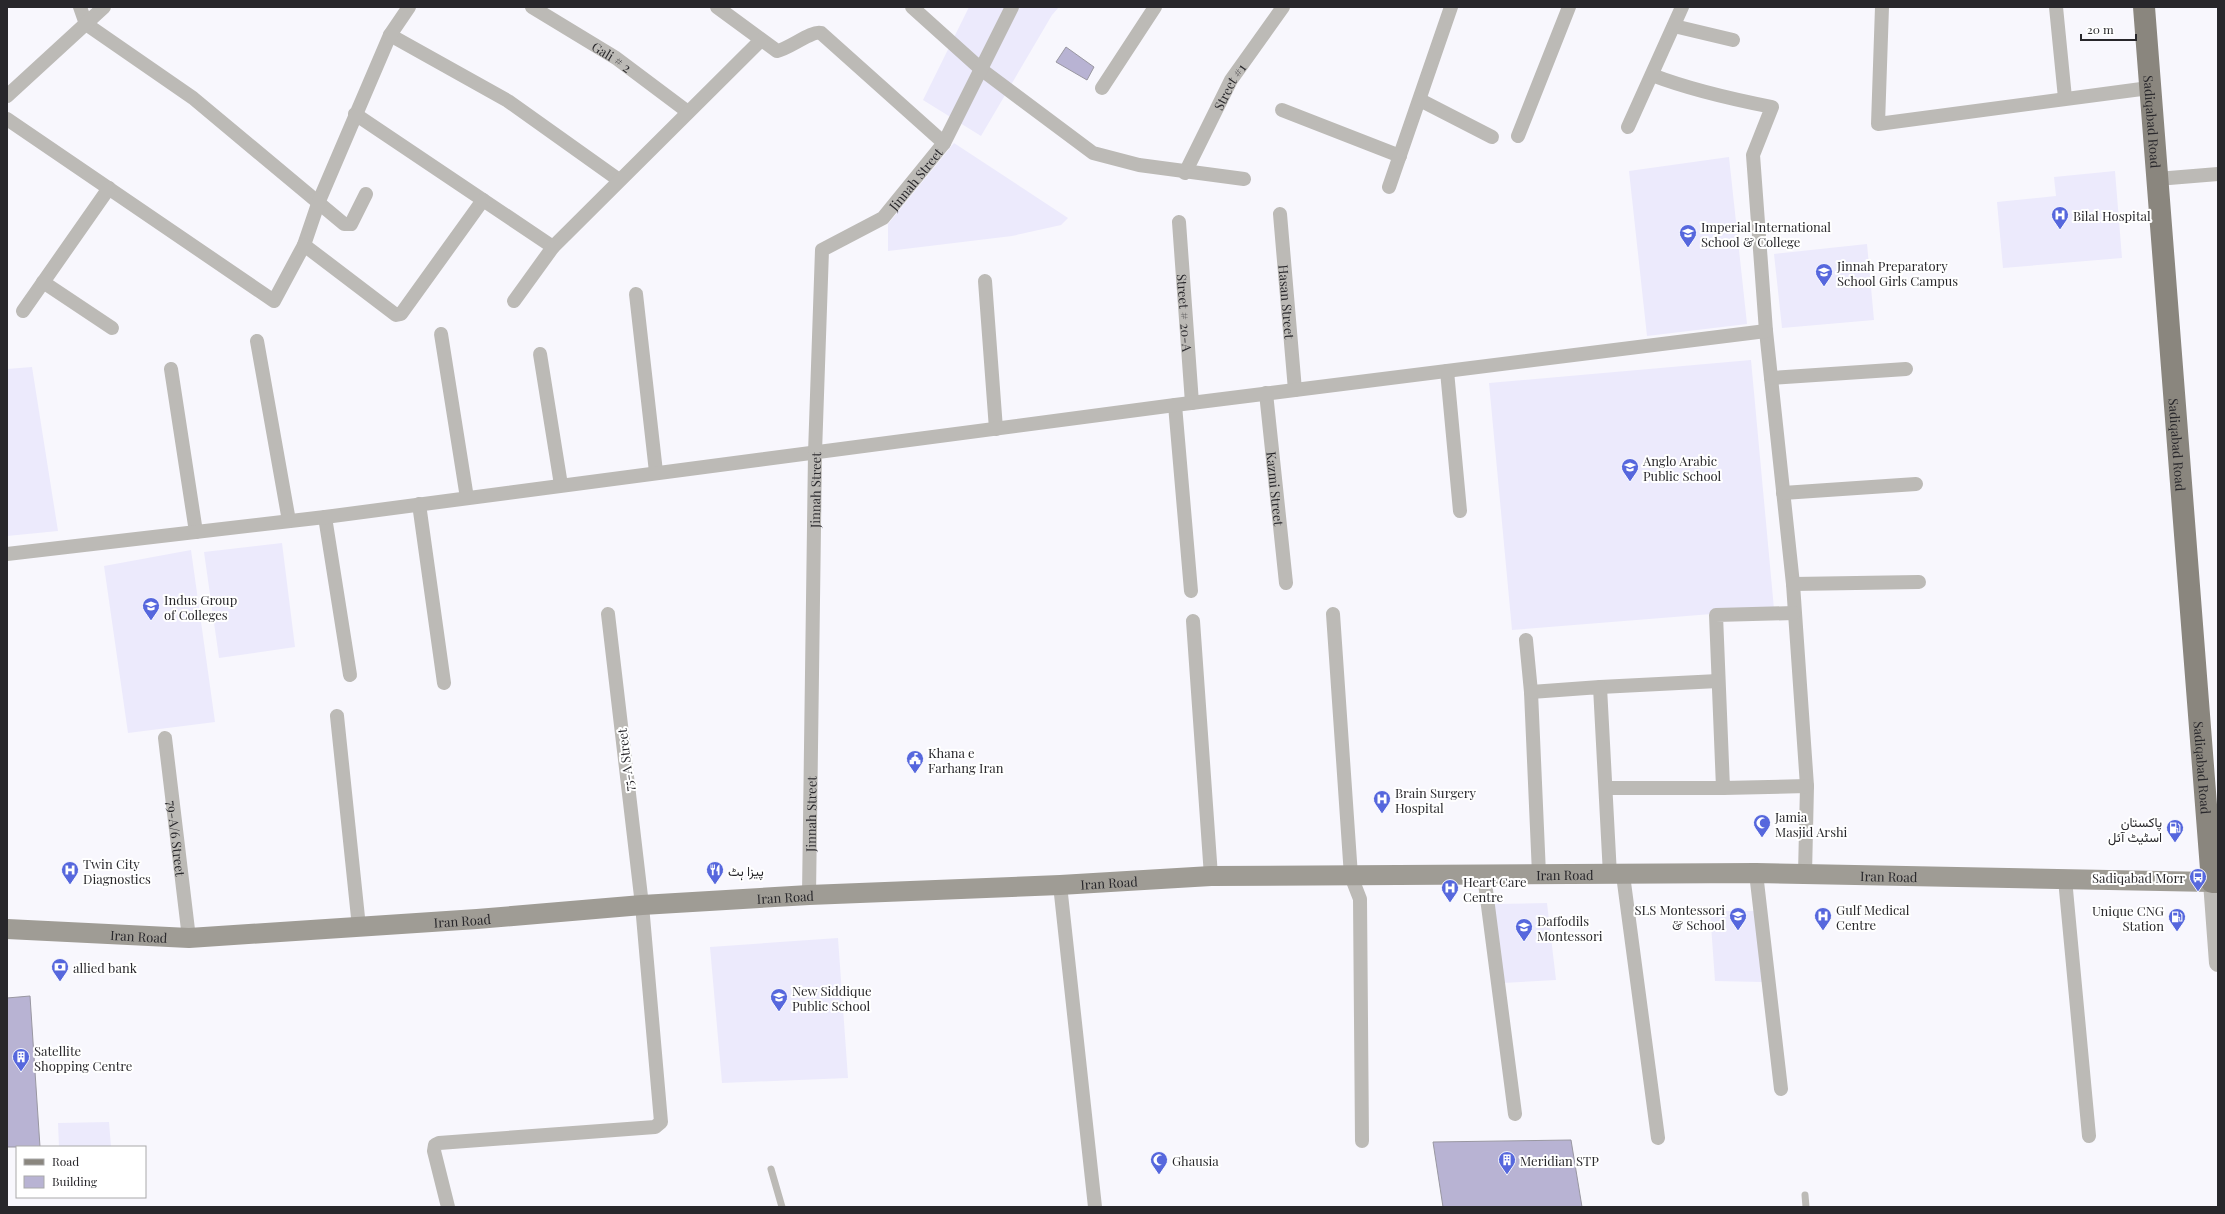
<svg xmlns="http://www.w3.org/2000/svg" width="2225" height="1214" font-family="'Playfair Display',Vazirmatn,serif">
<style>
.built{fill:#eceafc}
.building{fill:#b8b3d3;stroke:#9997a1}
.lines{fill:none;stroke-linecap:round;stroke-linejoin:round}
.service{stroke:#bcbab6;stroke-width:7}
.minor{stroke:#bcbab6;stroke-width:14}
.tertiary{stroke:#bcbab6;stroke-width:18}
.secondary{stroke:#9f9c95;stroke-width:20}
.primary{stroke:#8a867e;stroke-width:22}
.labels{text-anchor:middle;dominant-baseline:central;stroke-width:4;stroke-linejoin:round;paint-order:stroke}
.street-label{font-size:13px;fill:#28272b;stroke:#fff}
.poi-label{font-size:13px;fill:#28272b;stroke:#fff;text-anchor:start}
</style>
<rect width="100%" height="100%" fill="#f8f7fd"/>
<!-- built -->
<path class="built" d="M969,7h90l-7,8 -71,121 -58,-36z
M954,143l114,75 -7,7 -49,11 -124,15v-27z
M1729,157l18,167 -100,12 -18,-165z
M2115,171l7,87 -119,10 -6,-66 59,-6 -2,-19z
M1867,244l7,76 -92,8 -8,-74z
M1751,360l23,249 -262,21 -23,-247z
M32,367l26,164 -51,5v-167z
M282,543l13,104 -76,11 -15,-106z
M191,550l24,172 -87,11 -24,-167z
M1547,903l9,77 -54,3 -9,-79z
M1710,911h45l8,71 -48,-1z
M838,938l10,140 -126,5 -12,-136z
M109,1122l2,25h-52l-1,-24z"/>
<!-- building -->
<path class="building" d="M1066,47l28,20 -7,13 -31,-18z
M30,996l10,151h-33v-149z
M1571,1140l11,67h-139l-10,-65z"/>
<g class="lines">
<!-- service -->
<path class="service" d="M771,1169l11,38
M1805,1195l1,12"/>
<!-- minor -->
<g class="minor">
<path d="M80,7l6,17 107,74 151,126h7l15,-30"/>
<path id="s1" d="M532,7l84,51 72,54"/>
<path d="M717,7l60,44c12,-2 35,-21 44,-18l123,110"/>
<path d="M912,7l70,63 111,83 46,12 105,14"/>
<path d="M1882,7l-4,117 271,-36"/>
<path d="M2056,7l9,91"/>
<path d="M1674,26l59,14"/>
<path d="M390,35l118,66 111,79"/>
<path d="M1652,75c39,15 79,24 120,32l-19,48 13,176 27,253 14,202 -2,88"/>
<path d="M1102,88l53,-81"/>
<path d="M7,96l97,-89"/>
<path d="M1420,100l72,37"/>
<path d="M1282,110l118,46"/>
<path d="M355,114l198,133"/>
<path d="M7,119l267,182 30,-56 15,-44 71,-166 19,-28"/>
<path d="M1628,127l54,-120"/>
<path d="M1518,136l51,-129"/>
<path id="s2" d="M1185,173l46,-93 52,-73"/>
<path d="M2157,179l61,-5"/>
<path d="M1389,187l62,-180"/>
<path id="s3" d="M1280,214l15,176"/>
<path id="s4" d="M1179,222l13,181"/>
<path d="M304,245l92,70 5,-1 82,-114"/>
<path d="M985,281l11,148"/>
<path d="M43,282l69,46"/>
<path d="M636,294l20,178"/>
<path d="M514,301l39,-54 208,-207"/>
<path d="M23,311l86,-123"/>
<path d="M441,334l26,164"/>
<path d="M257,341l32,180"/>
<path d="M540,354l21,131"/>
<path d="M171,369l25,163"/>
<path d="M1447,371l13,140"/>
<path d="M1771,378l135,-9"/>
<path id="s5" d="M1266,393l20,190"/>
<path d="M1175,405l16,186"/>
<path d="M1783,493l133,-9"/>
<path d="M419,504l25,179"/>
<path d="M325,517l25,158"/>
<path d="M7,554l318,-37 850,-112 591,-74"/>
<path d="M1793,584l126,-2"/>
<path d="M1794,613l-78,2 7,173 84,-2"/>
<path d="M1333,614l18,262 9,23 2,242"/>
<path d="M1193,621l18,255"/>
<path d="M1526,640l5,52 8,182"/>
<path d="M1600,687l118,-6"/>
<path d="M1531,692l69,-5 10,188"/>
<path d="M337,716l22,211"/>
<path id="s6" d="M165,738l24,200"/>
<path d="M1606,788h117"/>
<path d="M1756,873l25,216"/>
<path d="M1484,875l31,239"/>
<path d="M1623,875l35,263"/>
<path d="M2065,879l24,257"/>
<path d="M1060,885l35,322"/>
<path id="s7" d="M809,895l6,-442 7,-203 61,-32 61,-75 68,-136"/>
<path d="M448,1207l-14,-56 1,-6 4,-2 216,-16 6,-5 -19,-217 -34,-291"/>
</g>
<!-- tertiary -->
<path class="tertiary" d="M2212,882l6,81"/>
<!-- secondary -->
<path class="secondary" id="s8" d="M7,929l182,9 288,-19 165,-14 167,-10 251,-10 151,-9 545,-3 456,9"/>
<!-- primary -->
<path class="primary" id="s9" d="M2144,7l68,875h6"/>
</g>
<!-- icons -->
<defs>
<symbol id="hospital-pin" viewBox="-11 -11 22 30"><path d="M0 17L-7.5 6A9.5 9.5 0 1 1 7.5 6Z" fill="#5667dd" stroke="#fff"/><path d="M-5-5h3v3.5h4V-5h3V5h-3V1.5h-4V5h-3Z" fill="#fff"/></symbol>
<symbol id="university-pin" viewBox="-11 -11 22 30"><path d="M0 17L-7.5 6A9.5 9.5 0 1 1 7.5 6Z" fill="#5667dd" stroke="#fff"/><path d="M0-5L7-2L0 1L-7-2ZM-4 1L0 2.5L4 1V4Q0 6-4 4Z" fill="#fff"/></symbol>
<symbol id="school-pin" viewBox="-11 -11 22 30"><path d="M0 17L-7.5 6A9.5 9.5 0 1 1 7.5 6Z" fill="#5667dd" stroke="#fff"/><path d="M0-5L7-2L0 1L-7-2ZM-4 1L0 2.5L4 1V4Q0 6-4 4Z" fill="#fff"/></symbol>
<symbol id="civic-pin" viewBox="-11 -11 22 30"><path d="M0 17L-7.5 6A9.5 9.5 0 1 1 7.5 6Z" fill="#5667dd" stroke="#fff"/><path d="M-.6-6.5H3V-4.5H.6V-3L4-1V1h2V6H-6V1h2V-1L-.6-3ZM-1.2 2.5V6h2.4V2.5Z" fill="#fff"/></symbol>
<symbol id="mosque-pin" viewBox="-11 -11 22 30"><path d="M0 17L-7.5 6A9.5 9.5 0 1 1 7.5 6Z" fill="#5667dd" stroke="#fff"/><path d="M3.5-4.9A6 6 0 1 0 3.5 4.9A5 5 0 1 1 3.5-4.9Z" fill="#fff"/></symbol>
<symbol id="fuel-pin" viewBox="-11 -11 22 30"><path d="M0 17L-7.5 6A9.5 9.5 0 1 1 7.5 6Z" fill="#5667dd" stroke="#fff"/><path d="M-5.5-6h7V0h2V4h1.3V-2.5L3-4.5l.8-.8L6-3V5H2.5V1h-1V6h-7ZM-4.2-4.7v3.2H.2V-4.7Z" fill="#fff"/></symbol>
<symbol id="restaurant-pin" viewBox="-11 -11 22 30"><path d="M0 17L-7.5 6A9.5 9.5 0 1 1 7.5 6Z" fill="#5667dd" stroke="#fff"/><path d="M-5-6h1v4h1v-4h1v4h1v-4h1v5L-1.5 .5V6h-2V.5L-5-1ZM5-6V6H3V1.5H1.5Q1.5-4 5-6Z" fill="#fff"/></symbol>
<symbol id="bus-pin" viewBox="-11 -11 22 30"><path d="M0 17L-7.5 6A9.5 9.5 0 1 1 7.5 6Z" fill="#5667dd" stroke="#fff"/><path d="M-5-6H5V4H4V6H2V4H-2V6H-4V4H-5ZM-3.5-4V0h7V-4ZM-3.5 1.2v1.5H-2V1.2ZM2 1.2v1.5H3.5V1.2Z" fill="#fff"/></symbol>
<symbol id="bank-pin" viewBox="-11 -11 22 30"><path d="M0 17L-7.5 6A9.5 9.5 0 1 1 7.5 6Z" fill="#5667dd" stroke="#fff"/><path d="M-6-4H6V4H-6ZM0-2.3a2.3 2.3 0 1 0 0 4.6a2.3 2.3 0 1 0 0-4.6Z" fill="#fff"/></symbol>
<symbol id="building-pin" viewBox="-11 -11 22 30"><path d="M0 17L-7.5 6A9.5 9.5 0 1 1 7.5 6Z" fill="#5667dd" stroke="#fff"/><path d="M-4-6H4V6H1V3H-1V6H-4ZM-2.5-4.3h1.7v1.8h-1.7ZM.8-4.3h1.7v1.8H.8ZM-2.5-1h1.7V.8h-1.7ZM.8-1h1.7V.8H.8Z" fill="#fff"/></symbol>
</defs>
<g fill-rule="evenodd">
<use href="#hospital-pin" x="2050" y="205" width="20" height="27"/>
<use href="#university-pin" x="1678" y="223" width="20" height="27"/>
<use href="#school-pin" x="1814" y="262" width="20" height="27"/>
<use href="#school-pin" x="1620" y="457" width="20" height="27"/>
<use href="#university-pin" x="141" y="596" width="20" height="27"/>
<use href="#civic-pin" x="905" y="749" width="20" height="27"/>
<use href="#hospital-pin" x="1372" y="789" width="20" height="27"/>
<use href="#mosque-pin" x="1752" y="813" width="20" height="27"/>
<use href="#fuel-pin" x="2165" y="818" width="20" height="27"/>
<use href="#hospital-pin" x="60" y="860" width="20" height="27"/>
<use href="#restaurant-pin" x="705" y="860" width="20" height="27"/>
<use href="#bus-pin" x="2188" y="867" width="20" height="27"/>
<use href="#hospital-pin" x="1440" y="878" width="20" height="27"/>
<use href="#school-pin" x="1728" y="906" width="20" height="27"/>
<use href="#hospital-pin" x="1813" y="906" width="20" height="27"/>
<use href="#fuel-pin" x="2167" y="907" width="20" height="27"/>
<use href="#school-pin" x="1514" y="917" width="20" height="27"/>
<use href="#bank-pin" x="50" y="957" width="20" height="27"/>
<use href="#school-pin" x="769" y="987" width="20" height="27"/>
<use href="#building-pin" x="11" y="1047" width="20" height="27"/>
<use href="#mosque-pin" x="1149" y="1150" width="20" height="27"/>
<use href="#building-pin" x="1497" y="1150" width="20" height="27"/>
</g>
<g class="labels">
<!-- street labels -->
<g class="street-label">
<text stroke="none"><textPath href="#s1" startOffset="94">Gali # 2</textPath></text>
<text stroke="none"><textPath href="#s2" startOffset="97">Street #1</textPath></text>
<text stroke="none"><textPath href="#s9" startOffset="115">Sadiqabad Road</textPath></text>
<text stroke="none"><textPath href="#s7" startOffset="765">Jinnah Street</textPath></text>
<text stroke="none"><textPath href="#s3" startOffset="88">Hasan Street</textPath></text>
<text stroke="none"><textPath href="#s4" startOffset="91">Street # 20-A</textPath></text>
<text stroke="none"><textPath href="#s9" startOffset="439">Sadiqabad Road</textPath></text>
<text stroke="none"><textPath href="#s5" startOffset="96">Kazmi Street</textPath></text>
<text stroke="none"><textPath href="#s7" startOffset="405">Jinnah Street</textPath></text>
<text transform="translate(625 760) rotate(-97)">75-A Street</text>
<text stroke="none"><textPath href="#s9" startOffset="763">Sadiqabad Road</textPath></text>
<text stroke="none"><textPath href="#s7" startOffset="81">Jinnah Street</textPath></text>
<text stroke="none"><textPath href="#s6" startOffset="101">79-A/6 Street</textPath></text>
<text stroke="none"><textPath href="#s8" startOffset="1560">Iran Road</textPath></text>
<text stroke="none"><textPath href="#s8" startOffset="1884">Iran Road</textPath></text>
<text stroke="none"><textPath href="#s8" startOffset="1104">Iran Road</textPath></text>
<text stroke="none"><textPath href="#s8" startOffset="780">Iran Road</textPath></text>
<text stroke="none"><textPath href="#s8" startOffset="456">Iran Road</textPath></text>
<text stroke="none"><textPath href="#s8" startOffset="132">Iran Road</textPath></text>
</g>
<!-- poi labels -->
<g class="poi-label">
<text x="2073" y="215">Bilal Hospital</text>
<text x="1701" y="226">Imperial International<tspan x="1701" dy="15">School &amp; College</tspan></text>
<text x="1837" y="265">Jinnah Preparatory<tspan x="1837" dy="15">School Girls Campus</tspan></text>
<text x="1643" y="460">Anglo Arabic<tspan x="1643" dy="15">Public School</tspan></text>
<text x="164" y="599">Indus Group<tspan x="164" dy="15">of Colleges</tspan></text>
<text x="928" y="752">Khana e<tspan x="928" dy="15">Farhang Iran</tspan></text>
<text x="1395" y="792">Brain Surgery<tspan x="1395" dy="15">Hospital</tspan></text>
<text x="1775" y="816">Jamia<tspan x="1775" dy="15">Masjid Arshi</tspan></text>
<text x="2162" y="821" text-anchor="end">پاکستان<tspan x="2162" dy="15">اسٹیٹ آئل</tspan></text>
<text x="83" y="863">Twin City<tspan x="83" dy="15">Diagnostics</tspan></text>
<text x="728" y="870">پیزا ہٹ</text>
<text x="2185" y="877" text-anchor="end">Sadiqabad Morr</text>
<text x="1463" y="881">Heart Care<tspan x="1463" dy="15">Centre</tspan></text>
<text x="1725" y="909" text-anchor="end">SLS Montessori<tspan x="1725" dy="15">&amp; School</tspan></text>
<text x="1836" y="909">Gulf Medical<tspan x="1836" dy="15">Centre</tspan></text>
<text x="2164" y="910" text-anchor="end">Unique CNG<tspan x="2164" dy="15">Station</tspan></text>
<text x="1537" y="920">Daffodils<tspan x="1537" dy="15">Montessori</tspan></text>
<text x="73" y="967">allied bank</text>
<text x="792" y="990">New Siddique<tspan x="792" dy="15">Public School</tspan></text>
<text x="34" y="1050">Satellite<tspan x="34" dy="15">Shopping Centre</tspan></text>
<text x="1172" y="1160">Ghausia</text>
<text x="1520" y="1160">Meridian STP</text>
</g>
</g>
<!-- border -->
<rect width="2225" height="1214" fill="none" stroke="#28272b" stroke-width="16"/>
<!-- legend -->
<rect x="16" y="1146" width="130" height="52" fill="#ffffff" stroke="#a9a9aa"/>
<rect x="24" y="1159" width="20" height="6" fill="#8a867e" stroke="#a9a9aa"/>
<text x="52" y="1166" font-size="12" fill="#28272b">Road</text>
<rect x="24" y="1176" width="20" height="12" fill="#b8b3d3" stroke="#a9a9aa"/>
<text x="52" y="1186" font-size="12" fill="#28272b">Building</text>
<!-- scale -->
<path d="M2081 34v6h55v-6" fill="none" stroke="#28272b" stroke-width="2"/>
<text x="2087" y="34" font-size="12" fill="#28272b" stroke="#ffffff" stroke-width="3" paint-order="stroke">20 m</text>
</svg>
